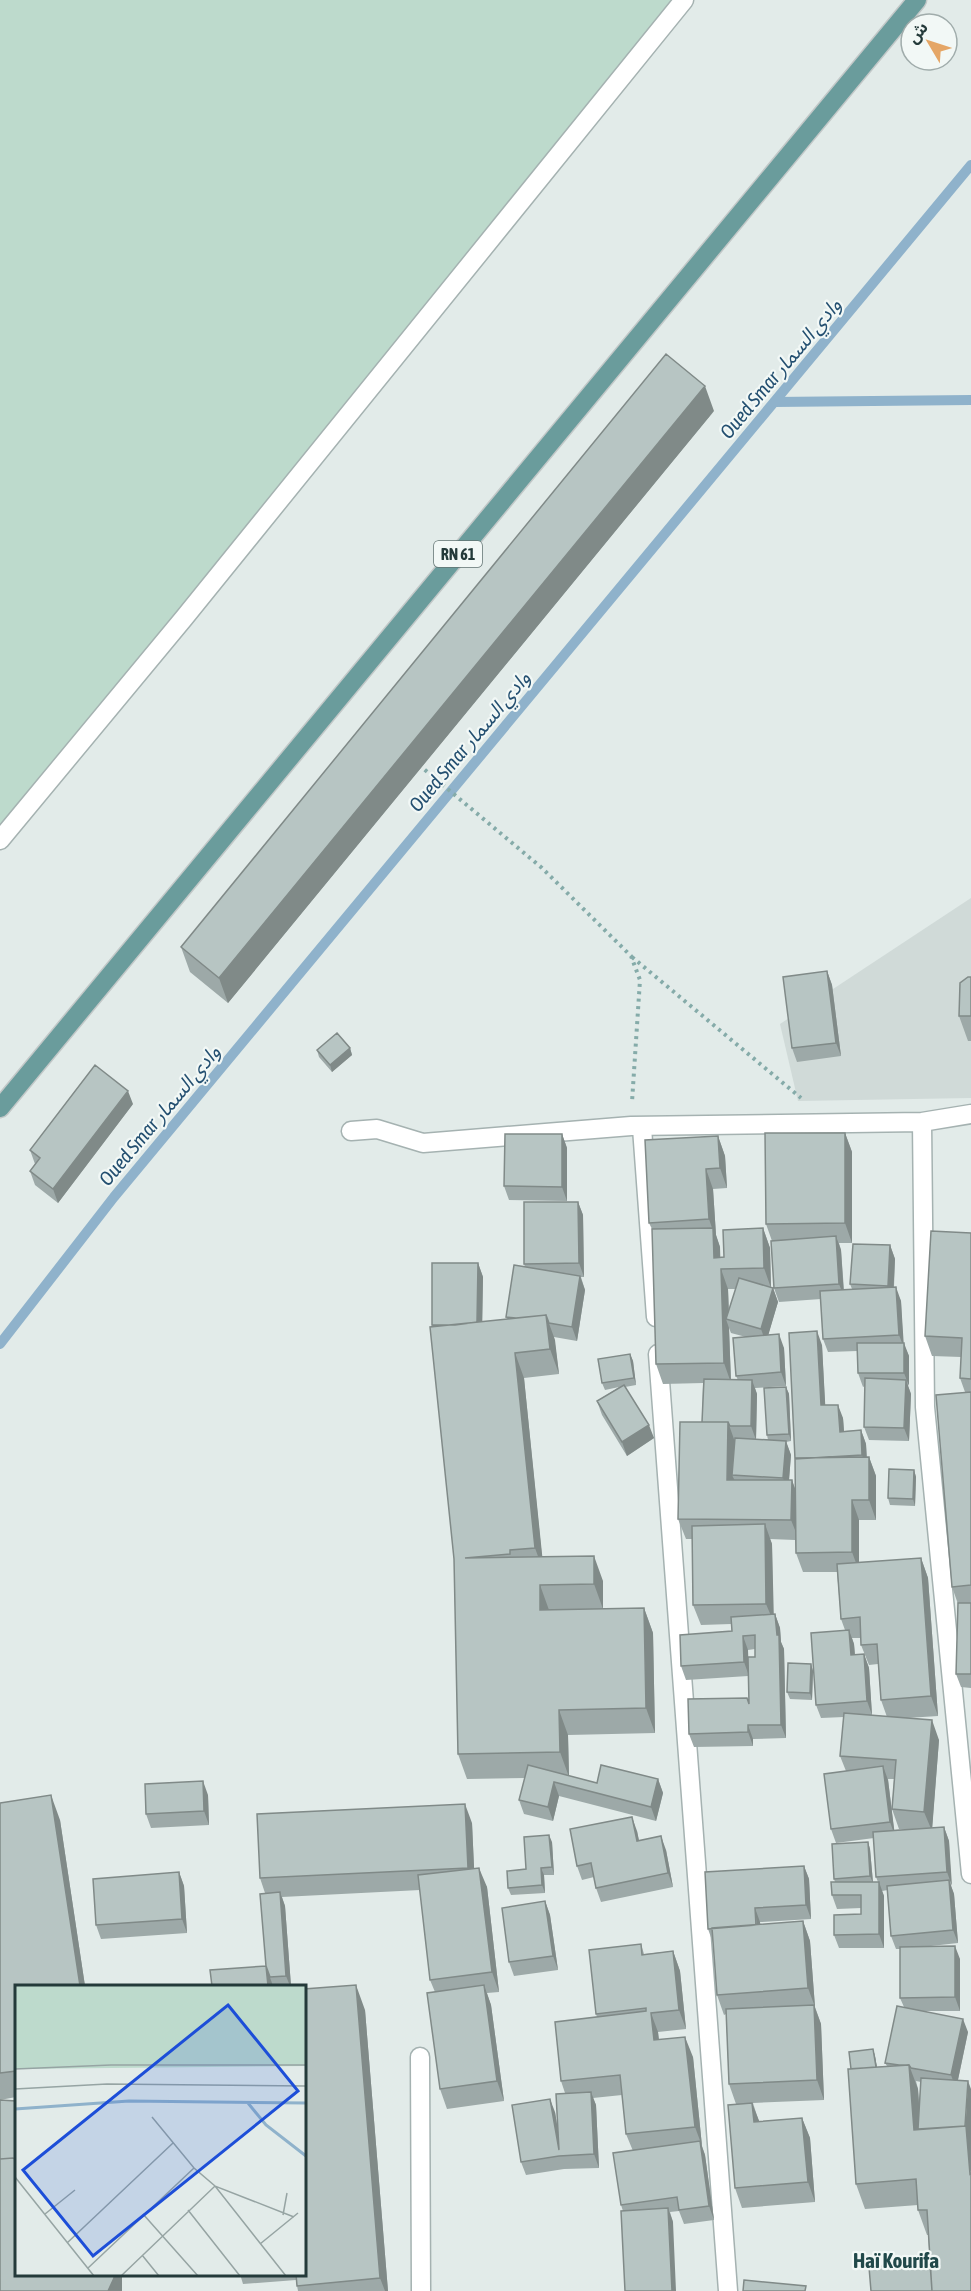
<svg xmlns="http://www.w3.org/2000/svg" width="971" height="2291" font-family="'Asap Condensed','Noto Sans Arabic',sans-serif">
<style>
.built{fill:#d0dad8}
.green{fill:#bddacc}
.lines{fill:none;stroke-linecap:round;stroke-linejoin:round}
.stream{stroke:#8fb2cb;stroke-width:10}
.service-casing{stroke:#a5b2b1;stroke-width:21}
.minor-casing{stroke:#a5b2b1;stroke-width:21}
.primary-casing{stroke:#c2c8c8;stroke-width:21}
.path{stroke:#85aba9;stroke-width:4;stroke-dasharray:3 4.5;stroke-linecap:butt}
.service{stroke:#fff;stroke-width:18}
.minor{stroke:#fff;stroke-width:18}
.primary{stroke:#6a9c9c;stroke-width:18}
.wall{fill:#9da9a8;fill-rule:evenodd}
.shaded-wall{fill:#808a88}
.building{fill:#b7c5c3;stroke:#808a88;stroke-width:1.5}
.labels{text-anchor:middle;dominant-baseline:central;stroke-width:4.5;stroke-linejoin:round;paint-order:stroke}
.shield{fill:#f2f8f6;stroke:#627372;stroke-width:1.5}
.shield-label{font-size:16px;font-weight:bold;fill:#243a3a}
.water-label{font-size:20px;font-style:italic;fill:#234f70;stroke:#f2f8f6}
.quarter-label{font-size:21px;font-weight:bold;fill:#21494a;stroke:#f2f8f6}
.inset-river{fill:none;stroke:#8fb2cb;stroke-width:3}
.inset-road{fill:none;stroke:#96a4a3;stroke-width:1.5}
.view{fill:#1d4ed8;fill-opacity:0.15;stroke:#1d4ed8;stroke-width:3}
.inset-edge{fill:none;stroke:#243a3a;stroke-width:3}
</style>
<rect width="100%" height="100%" fill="#e2ebe9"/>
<!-- built -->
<path class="built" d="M971,898v200l-173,3 -18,-77z"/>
<!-- green -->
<path class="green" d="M0,0h686l-686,841z"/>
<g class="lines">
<!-- stream -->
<path class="stream" d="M774,402l197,-2
M0,1344l114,-147 857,-1032"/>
<defs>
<path id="service" d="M0,840l184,-222 500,-618
M420,2057l1,234"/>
<path id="minor" d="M922,1122l3,285 46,467
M642,1128l14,189
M351,1131l26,-2 46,14 208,-17 291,-4 49,-8
M658,1354l70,937"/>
<path id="primary" d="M0,1108l917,-1108"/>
</defs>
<!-- service casing -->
<use href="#service" class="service-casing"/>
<!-- minor casing -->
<use href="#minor" class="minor-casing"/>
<!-- primary casing -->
<use href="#primary" class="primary-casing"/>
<!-- path -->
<path class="path" d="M419,765l123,103 89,88 9,24 -8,122
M632,957l169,141"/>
<!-- service -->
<use href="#service" class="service"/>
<!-- minor -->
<use href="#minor" class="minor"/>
<!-- primary -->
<use href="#primary" class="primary"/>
</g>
<!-- wall -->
<path class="wall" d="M714,411l-486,592 -38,-31 -9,-25z
M827,971l5,14 9,71 -44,6 -5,-14z
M971,977v64h-3l-9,-25z
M350,1048l2,7 -20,17 -13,-15 -2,-7z
M133,1104l-75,99 -23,-18 -5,-14 5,-7 -5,-14z
M845,1133l7,19v91h-13l2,7 3,40 8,-1 -2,-5 40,-39 5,14 -1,28 7,14 2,42 6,13 -1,30 3,8 -2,47 -40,-1 -5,-13 1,-41 -2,1 -5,-14 -1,-22 -29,1 -5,-13 -2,-40 -42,3 -5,-14 -2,-47 -6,-17z
M562,1134l5,14v53l-58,-1 -5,-14z
M718,1136l7,20 2,32 -14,1 3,46 4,12v10h4l39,-29 7,20 1,40h2l5,14 -10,33 16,13 2,38 -31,2 2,6 -1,45 12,1 -1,-5 19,-48 3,7 2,47 -5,1 5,13 -2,25h3l3,9 27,-144 3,60 18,13 1,13 17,-1 5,14 1,13h2l7,19v44h-17v43l62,-5 7,20 10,138 -31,2 32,22 -7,88 12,-1 5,14 2,45 3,8 4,49 -27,3 29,13v52h-35l43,21 -10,48 12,57 -40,128 -2,-30h-1l-9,-25v-5l-53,4 -9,-25 -5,-115 22,-20 2,7 2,11 10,-1 -2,-3 19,-56 -4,-9v-49h-4l-5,-13 -3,-46 -6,1 2,5v52h-45l-5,-13 27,-21v-6l-24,1 -5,-14 3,-13 -1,-3 34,-37 2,7 3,33h5l-2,-5 -2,-39 -38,5 -5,-14 15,-58 -6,-15 4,-39 -23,1 -5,-13 29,-75 -4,-11 -4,-47h-34l-7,-19 -1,-13 -25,-1 2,5 1,70h2l5,14 1,14 3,7 2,89 -33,1v7l-59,1 -5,-13 60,-33 -1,-25 -62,4 -5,-14 51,-35 -1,-7 -30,1 -8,-20 -1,-66h-6l-8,-20 24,-97 1,-39 -40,1 -7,-20 -3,-133 -4,-8zM728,1289h8l-7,22zM729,1328l2,5 15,4 -10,39 2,4h-7zM852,1638h9v7l8,20 9,-1 3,36 6,17 -21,-2h6l-3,-47 -5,-14 -9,1 -1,-11zM755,1649v8h-7v-7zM888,1779h6l-2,30 7,20h9l-14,1zM916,2081l5,1 -2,21 -1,-14z
M578,1202l5,13 1,62h-3l4,13 -8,51 -23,-4 5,37 -35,4 18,179 61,24v28l41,-1 9,25 2,100 -87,2 1,41 28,7 61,-4 5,14 -7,28 -97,-25 -6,25 -29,-7 -5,-14 6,-22 -58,1 -9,-25 -4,-195 -22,-234 46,-62 5,14 -1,45 25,-3 -1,-2 19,-50 -1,-3z
M971,1233v455l-10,-1 -5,-13 2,-70 -6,-17 13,-195 -5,-14 1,-21 -29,-1 -7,-20z
M630,1354l3,7 3,24 -11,2 29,51 -27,18 -25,-41 -5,-14 22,-14 -14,3 -3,-7z
M914,1470l2,7 -1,29 -25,-1 -2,-7z
M811,1664l2,7 -1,29 -22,-1 -3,-7z
M208,1795l1,30 -58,3 -5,-14z
M0,1803l60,17 25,166h-69v111l-16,3z
M472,1823l2,45 13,19 12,105 -12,1 4,12 13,96 -57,8 -7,-20 -5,-97 -5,-12 -10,-90 -138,7 3,9 6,80h-79l54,-20 -1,-73 -5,-15z
M637,1831l2,10 27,9 7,37 -72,15 -5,-14 -2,-11 -12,3 -5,-14z
M552,1842l2,33h-10l1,18 -34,2 -3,-7z
M804,1866l5,13 2,40 -51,3v3l43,-4 7,20 5,66 6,17 3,76 -71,3 6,19 43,-4 8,20 5,64 -73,6 -7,-20 1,-84 -7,-20 -3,-70 -2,1 -7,-20 -4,-52 -5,-14z
M179,1872l5,14 3,47 -86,6 -5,-14z
M545,1901l5,14 8,55 -44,6 -5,-14z
M641,1944l3,10 29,-3 7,20 6,58 -28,3 1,8 34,17 9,89 3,9 9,65 -30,4 -5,-13 -9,1 3,10 -50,-11 -2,-6 12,-54 -7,-17 -4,-39 -29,3 3,7 3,63 -35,1 -38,6 -5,-13 34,-50 2,13 8,-32 -4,-12 36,-64 -1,-3z
M365,2010l23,281h-90l-2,-11 -53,4 -3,-10h64z"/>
<!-- shaded-wall -->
<path class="shaded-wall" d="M705,386l9,25 -486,592 -9,-25z
M827,971l5,14 9,71 -5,-13z
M350,1048l2,7 -20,17 -2,-7z
M128,1091l5,13 -75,99 -5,-14z
M845,1133l7,19v91l-7,-20z
M562,1134l5,14v53l-5,-14z
M718,1136l7,20 2,32 -7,-20z
M706,1169l7,20 3,46 4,12 1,31 -7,-20 -1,-27 -4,-12z
M578,1202l5,13 1,62 -5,-14z
M763,1228l7,20 1,40 -7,-20z
M836,1236l5,14 3,47 -5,-13z
M890,1245l5,14 -2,40 -5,-13z
M478,1263l5,14 -1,61 -5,-13z
M721,1269l7,20 1,31 -3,-1 3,9 2,55 -7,-20z
M580,1276l5,14 -8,51 -5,-14z
M896,1287l5,14 3,47 -5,-13z
M773,1288l5,14 -12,41 -5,-14z
M546,1315l9,25 4,34 -9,-25z
M817,1331l5,14 4,74 -5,-14z
M779,1334l5,14 2,38 -5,-14z
M904,1343l5,13v30l-5,-13z
M515,1353l9,25 20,195 -9,-25z
M630,1354l3,7 3,24 -2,-7z
M752,1380l5,14 -1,46 -5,-14z
M906,1380l5,14 -2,47 -5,-13z
M786,1387l3,7 2,47 -2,-7z
M838,1405l5,13 2,27 -5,-13z
M728,1422l7,20 -3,33 3,6 -8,-1z
M649,1425l5,13 -27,18 -5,-14z
M861,1430l5,14 1,25 -5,-14z
M786,1441l5,14 -3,37 -5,-14z
M869,1457l7,19v44l-7,-20z
M914,1470l2,7 -1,29 -2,-7z
M792,1480l7,20v40l-8,-20z
M852,1500l7,20v51l-7,-19z
M765,1524l7,20 2,79 -8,-19z
M594,1556l9,25v28l-9,-25z
M921,1558l7,20 10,138 -7,-20z
M540,1585l9,25h-9z
M644,1608l9,25 2,100 -9,-25z
M775,1614l5,14 1,14 3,7 2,89 -5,-13z
M849,1630l5,14 2,25 -5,-14z
M743,1636l5,14 1,26 -5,-14z
M864,1654l5,14 3,47 -5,-14z
M811,1664l2,7 -1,29 -2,-7z
M559,1710l9,25 1,42 -9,-25z
M932,1720l7,20 -7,91 -8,-19z
M748,1725l5,14v7l-5,-14z
M883,1766l5,14 7,56 -5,-14z
M658,1779l5,14 -7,28 -5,-14z
M203,1781l5,14 1,30 -5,-14z
M554,1782l5,14 -6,25 -5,-14z
M51,1795l9,25 25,166h-5z
M465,1804l7,19 3,65 -7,-20z
M632,1817l5,14 5,24 -5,-14z
M944,1827l5,14 3,45 -5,-14z
M549,1835l3,7 2,33 -2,-8z
M661,1836l5,14 7,37 -5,-14z
M868,1842l2,7 3,34 -3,-7z
M804,1866l5,13 2,40 -5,-14z
M479,1868l8,19 12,105 -7,-20z
M541,1868l3,7 1,18 -3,-8z
M179,1872l5,14 3,47 -5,-14z
M949,1880l5,14 4,49 -5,-13z
M879,1882l5,14v52l-5,-14z
M280,1892l5,14 6,80h-1l-4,-10z
M545,1901l5,14 8,55 -5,-14z
M755,1908l5,14 2,18 -5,-14z
M803,1921l7,20 5,66 -7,-19z
M955,1946l5,13v52l-5,-14z
M673,1951l7,20 6,58 -7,-19z
M266,1966l7,20h-5z
M356,1985l9,25 23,281h-3l-5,-13z
M484,1985l7,20 13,96 -7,-20z
M814,2005l7,19 3,76 -7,-20z
M651,2013l7,19 3,28 -7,-20z
M963,2019l5,13 -12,57 -5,-14z
M685,2037l8,20 9,89 -7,-19z
M873,2049l2,7 4,23 -3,-7z
M909,2065l9,24 3,43 -7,-2z
M968,2081l3,8v88l-6,-42z
M591,2092l5,13 3,63 -5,-14z
M550,2099l5,13 7,43 -3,-5z
M752,2103l8,20 -6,-1z
M802,2118l8,20 5,64 -7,-20z
M700,2141l5,14 9,65 -5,-14z
M668,2208l5,14 3,69h-4z
M114,2274h8v17h-14z"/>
<!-- building -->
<path class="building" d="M666,354l39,32 -486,592 -38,-31z
M827,971l9,72 -44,5 -9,-71z
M968,977h3v39h-12l1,-33z
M337,1033l13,15 -20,17 -13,-15z
M95,1065l33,26 -75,98 -23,-18 10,-13 -10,-8z
M765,1133h80v90l-79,1z
M505,1134h57v53l-58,-1z
M718,1136l2,32 -14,1 3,50 -60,4 -4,-83z
M524,1202h54l1,61 -55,1z
M713,1228l1,30 10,-1 -1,-27 40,-2 1,40 -43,1 3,94 -68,1 -4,-135z
M931,1231l40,2v146l-11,-1 2,-40 -37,-2z
M836,1236l3,48 -65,4 -3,-47z
M853,1244l37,1 -2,41 -38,-2z
M432,1263h46l-1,59 -22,3h-23z
M514,1265l66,11 -8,51 -23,-4 -3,-8 -30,3 -10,-1z
M739,1278l34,10 -12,41 -35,-10z
M896,1287l3,48 -76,4 -3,-48z
M546,1315l4,34 -35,4 20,195 -25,2v4l-45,4 129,-2v28l-54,1v25l104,-2 2,100 -87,2 1,42 -102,2 -4,-195 -24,-232z
M817,1331l4,74h17l2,27 21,-2 1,25 -67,4 -6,-126z
M779,1334l2,38 -45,4 -3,-38z
M857,1343h47v30h-46z
M630,1354l4,24 -32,5 -4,-24z
M865,1378l41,2 -2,48 -40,-1z
M704,1379l48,1 -1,46h-21l-2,-4h-26z
M624,1385l25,40 -27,17 -25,-41z
M786,1387l3,47 -22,1 -3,-47z
M971,1392v193l-19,2 -16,-192z
M680,1422h48l-1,58h65l-1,40 -113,-1z
M735,1438l51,3 -3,37 -51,-3z
M869,1457v43h-17v52l-56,1 -1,-95z
M889,1469l25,1 -1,29 -25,-1z
M765,1524l1,80 -73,1 -1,-79z
M921,1558l10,138 -50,4 -4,-56 -16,1 -1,-28 -19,2 -4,-55z
M958,1603h13v71h-15z
M775,1614l2,21h2l2,90h-33v7l-59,2 -1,-35 59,-1 2,6 -1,-47h7v-22l-12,1 1,26 -63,4 -1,-31 52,-4 -1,-14z
M849,1630l2,25 13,-1 3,47 -51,4 -5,-72z
M788,1663l23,1 -1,29 -23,-1z
M844,1713l88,7 -8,92 -32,-3 4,-49 -56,-4z
M528,1765l69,18 4,-18 57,14 -7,28 -97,-25 -6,25 -29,-7z
M883,1766l7,56 -59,7 -7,-55z
M203,1781l1,30 -58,3 -1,-30z
M51,1795l29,191h-64v85l-16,2v-270z
M465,1804l3,64 -208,10 -3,-64z
M632,1817l5,24 24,-5 7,37 -72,15 -5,-25 -14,3 -7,-37z
M944,1827l3,45 -71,5 -3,-45z
M549,1835l3,32 -11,1 1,17 -34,3 -1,-17 19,-2 -2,-32z
M868,1842l2,34 -36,3 -2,-35z
M804,1866l2,39 -51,3 1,17 -48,4 -3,-57z
M479,1868l13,104 -62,8 -12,-105z
M179,1872l3,47 -86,6 -3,-46z
M949,1880l4,50 -62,6 -4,-50z
M831,1882h48v52l-45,1v-20l27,-1v-19h-29z
M280,1892l6,84 -16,1 -4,-11 -6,-72z
M545,1901l8,55 -44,6 -7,-54z
M803,1921l5,67 -91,7 -5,-67z
M641,1944l1,11 31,-4 6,59 -28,3 3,27 31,-3 10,90 -69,7 -6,-59 -59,6 -6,-59 91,-11v-3l-50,6 -7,-64z
M955,1946v51l-55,1v-51z
M266,1966l2,20h-56l-2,-16z
M356,1985l24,293 -83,8 -1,-12h8v-285z
M484,1985l13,96 -57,8 -13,-96z
M814,2005l3,75 -88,4 -3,-75z
M897,2006l66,13 -12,56 -40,-7 -2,-3h-10l-14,-2z
M873,2049l3,18 -25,2 -2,-17z
M909,2065l5,65 52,-4 4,48 1,-1v118h-39l-5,-81h-9l-2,-31 -60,5 -8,-115z
M921,2078l47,3 -3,45 -47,3z
M591,2092l3,62 -35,2 -38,6 -9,-57 38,-6 9,51 -3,-56z
M0,2100l16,1v59l-3,-2 -13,1z
M752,2103l2,19 48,-4 6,64 -73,6 -7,-83z
M700,2141l9,65 -30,4 -2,-13 -56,8 -8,-52z
M13,2158l3,2v114h98v4l-6,13h-108v-132z
M668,2208l4,83h-47l-4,-80z
M930,2263l2,28h-61l-2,-24z
M744,2280l62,6 -1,5h-62z"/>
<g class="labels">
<!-- shield labels -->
<rect class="shield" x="434" y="541" width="48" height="26" rx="4.5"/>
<g class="shield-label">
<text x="458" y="554">RN 61</text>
</g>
<!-- water labels -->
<g class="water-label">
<text transform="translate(780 368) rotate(-50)">Oued Smar وادي السمار</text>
<text transform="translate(469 741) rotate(-50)">Oued Smar وادي السمار</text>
<text transform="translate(159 1115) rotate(-50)">Oued Smar وادي السمار</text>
</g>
<!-- quarter labels -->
<g class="quarter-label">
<text x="896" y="2260">Haï Kourifa</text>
</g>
</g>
<!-- overview -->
<g transform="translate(15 1985)">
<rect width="291" height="291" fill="#e2ebe9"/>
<path d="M0,0h291v81l-291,3z" fill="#bddacc"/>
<path class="inset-river" d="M233,118l18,22 40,31M0,124l114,-8 177,2"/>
<path class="inset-road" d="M0,84l96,-4h195M0,104l92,-5 199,2M137,132l42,51 21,18 71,90M0,192l79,99M173,225l52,66M30,229l30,-24M128,229l55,62M268,230l4,-22M52,258l106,-100M245,259l38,-31M127,270l17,21M73,283l106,-100M106,291l94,-90 79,31"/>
<path class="view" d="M213,20l70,86 -205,165 -70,-86z"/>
<rect width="291" height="291" class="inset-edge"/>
</g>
<!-- north arrow -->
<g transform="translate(929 42) rotate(309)"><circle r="28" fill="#f2f8f6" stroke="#a0acab" stroke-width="1.5"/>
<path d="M0-4.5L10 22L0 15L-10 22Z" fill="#e5a666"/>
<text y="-9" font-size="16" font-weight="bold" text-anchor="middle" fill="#243a3a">ش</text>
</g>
</svg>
